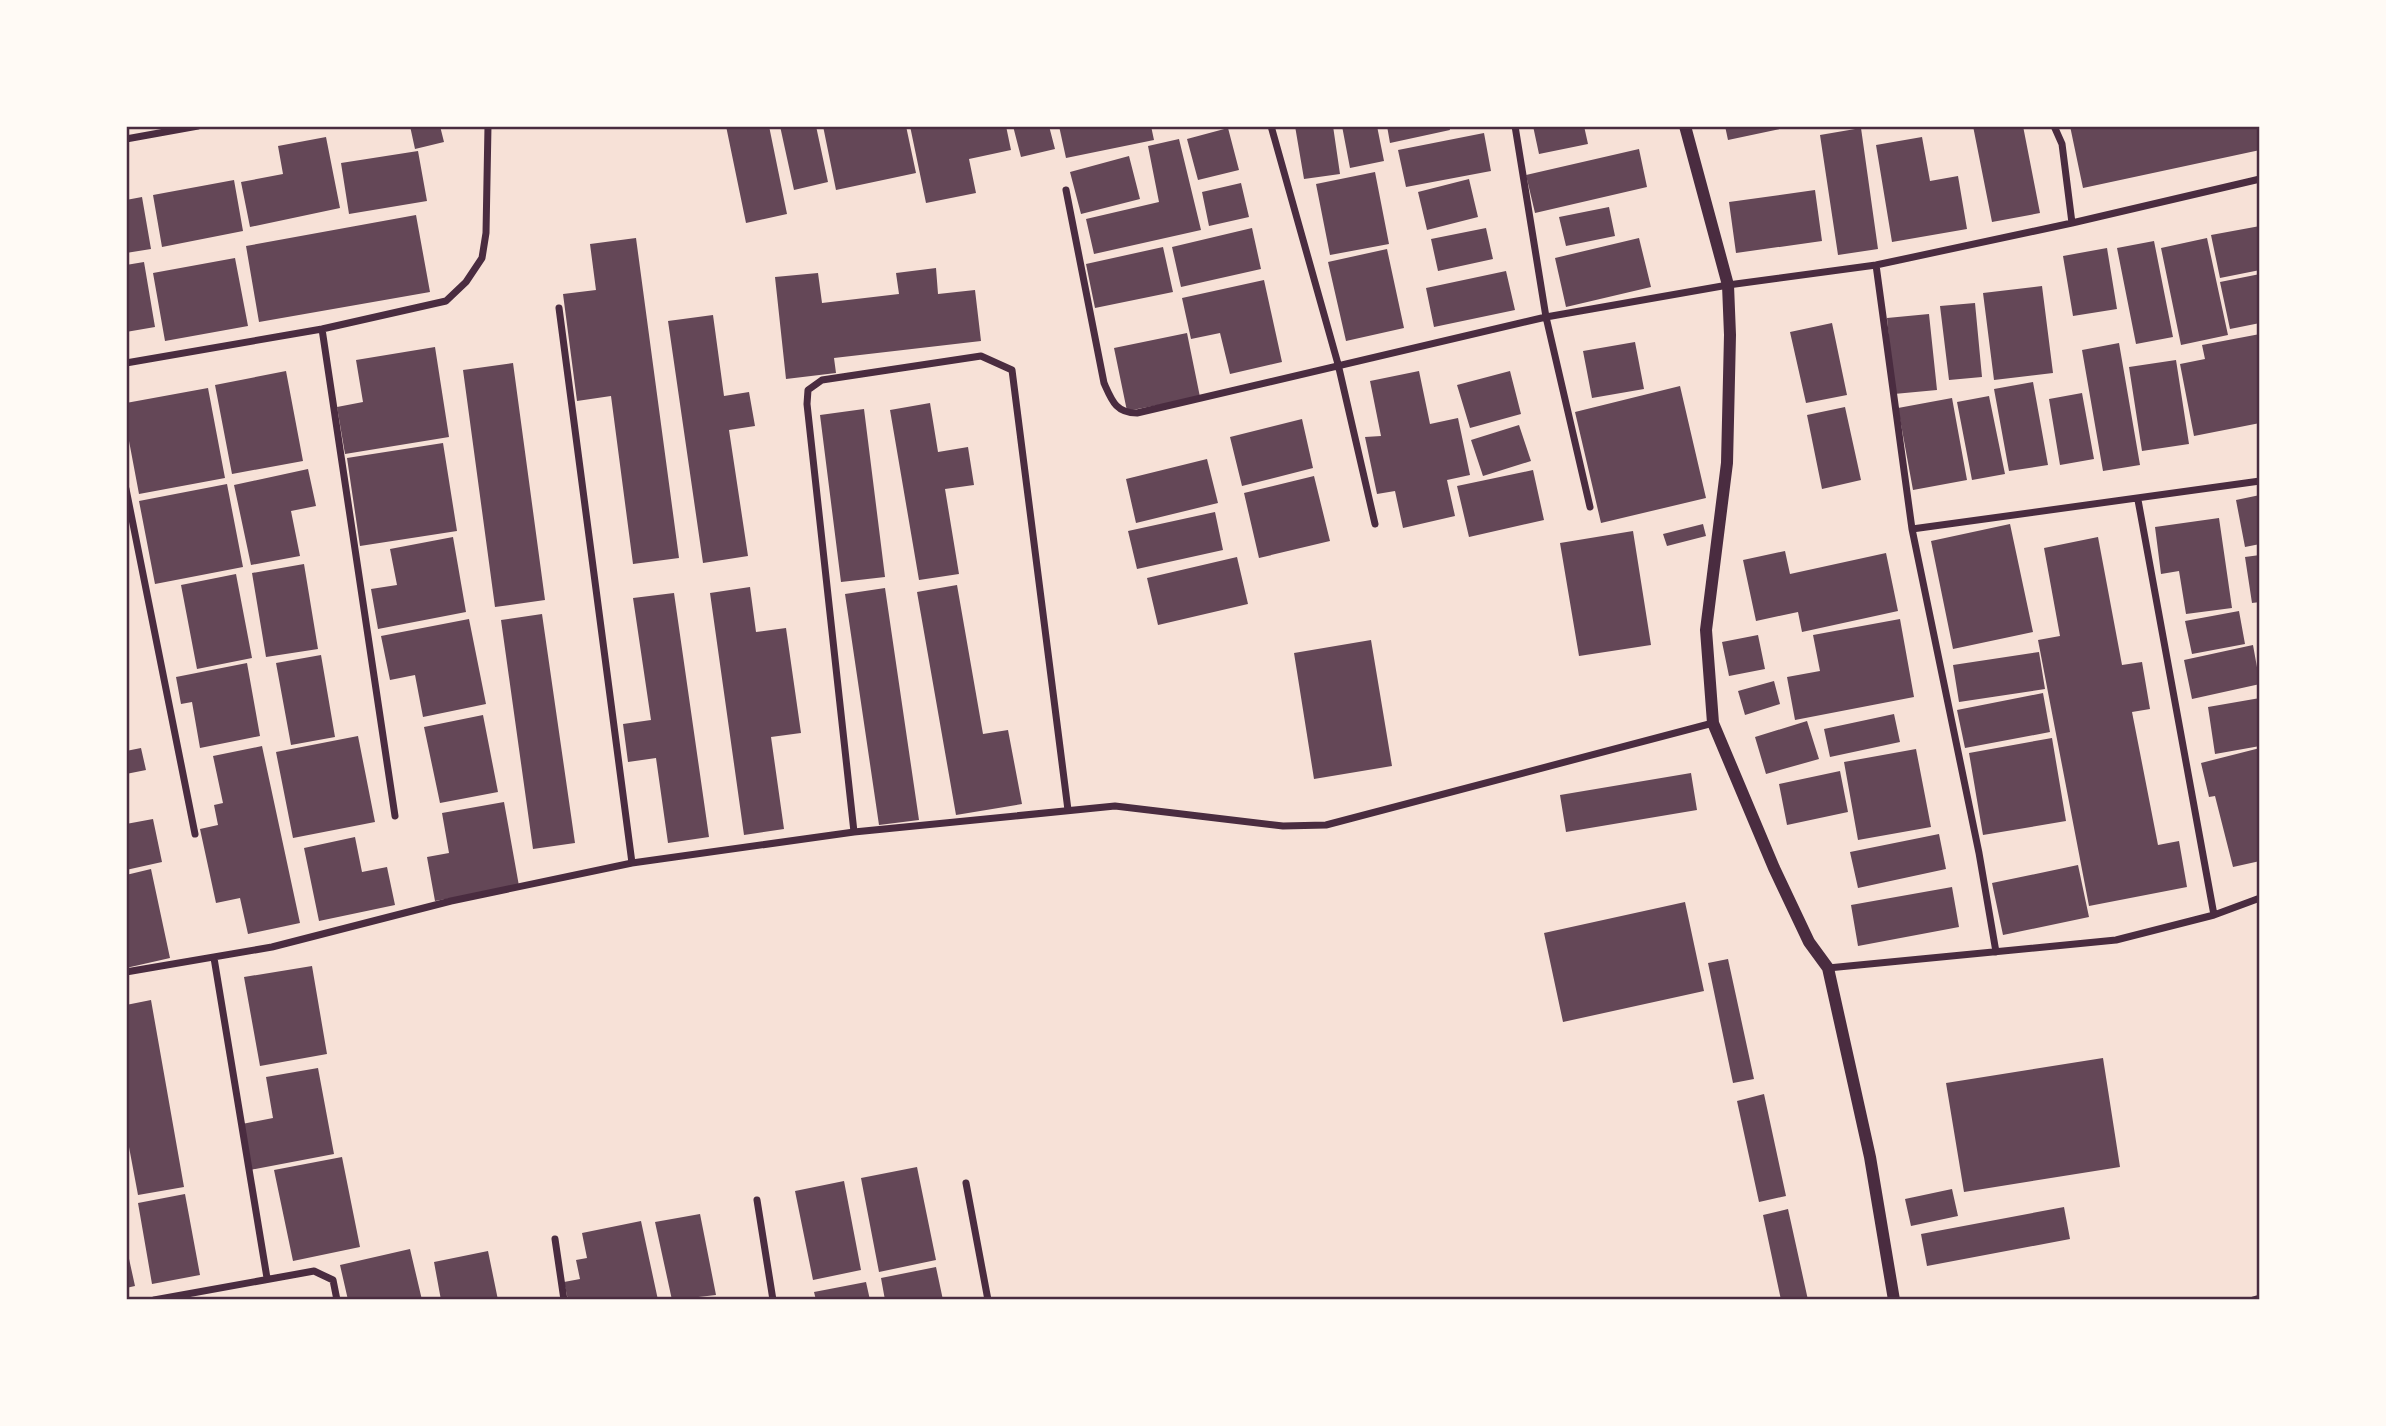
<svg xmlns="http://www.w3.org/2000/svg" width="2386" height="1426" font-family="Quicksand,sans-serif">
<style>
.building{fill:#644757}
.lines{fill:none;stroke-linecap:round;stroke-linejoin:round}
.minor{stroke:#4a2c40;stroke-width:7}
.tertiary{stroke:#4a2c40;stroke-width:12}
.neatline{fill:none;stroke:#4a2c40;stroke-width:2.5}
</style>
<rect width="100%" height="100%" fill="#f7e1d7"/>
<!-- building -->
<path class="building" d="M410,126h30l4,16 -29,7z
M726,126h43l18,88 -41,9z
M780,126h36l12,56 -34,8z
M823,126h83l10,47 -80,17z
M910,126h96l5,24 -42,9 7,34 -50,10z
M1013,126h36l6,23 -34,8z
M1059,126h92l3,14 -88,18z
M1295,126h38l7,48 -36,5z
M1342,126h35l7,35 -34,7z
M1387,126h62l1,4 -60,13z
M1533,126h51l4,18 -49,10z
M1725,126h64v1l-61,13z
M1973,126h50l17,87 -48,9z
M2070,126h190v24l-177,38z
M1228,128l11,42 -41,10 -11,-41z
M1861,128l17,121 -40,6 -18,-120z
M1484,133l7,38 -85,16 -8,-37z
M326,137l14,71 -90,19 -9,-45 42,-8 -5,-28z
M1922,137l8,44 28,-5 9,53 -75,13 -16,-97z
M1179,139l22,91 -107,24 -8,-35 73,-17 -11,-56z
M1639,149l8,38 -112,26 -9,-38z
M418,151l9,50 -78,13 -8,-51z
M1129,156l11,43 -59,15 -11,-42z
M1375,172l14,72 -59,11 -14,-71z
M1469,179l9,38 -51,13 -9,-38z
M234,180l9,51 -81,16 -9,-52z
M1241,183l8,34 -40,9 -7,-34z
M1815,190l7,51 -86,12 -7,-51z
M142,197l9,52 -25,4v-53z
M1609,207l6,29 -49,10 -7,-29z
M416,215l14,77 -171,30 -13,-76z
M2260,226v44l-40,8 -9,-43z
M1252,228l9,41 -80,18 -9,-40z
M1486,228l7,31 -55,12 -7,-32z
M636,238l43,320 -46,6 -22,-168 -34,5 -14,-107 33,-4 -6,-46z
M1639,238l12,49 -85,20 -11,-49z
M2207,238l21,97 -47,10 -20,-97z
M2154,241l19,96 -37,7 -19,-96z
M1163,247l10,45 -78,16 -9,-44z
M2107,248l10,61 -44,7 -10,-60z
M1387,249l17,79 -58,13 -18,-79z
M235,258l13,68 -83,15 -12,-68z
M144,262l11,65 -29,5v-67z
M936,268l2,26 37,-4 6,51 -147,17 2,15 -50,6 -11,-102 43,-4 4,30 77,-9 -3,-21z
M1506,271l9,39 -81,17 -8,-39z
M2260,274v49l-30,6 -10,-47z
M1264,280l18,82 -52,12 -10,-41 -29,6 -9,-41z
M2042,286l11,87 -59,7 -11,-87z
M1975,303l7,74 -33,3 -9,-74z
M1929,314l8,76 -43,4 -7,-76z
M713,315l11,81 25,-4 6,34 -26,4 19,126 -45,7 -35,-242z
M1832,323l15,72 -41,8 -16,-71z
M1187,333l13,64 -73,14 -13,-63z
M2260,334v89l-66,13 -14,-72 25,-5 -3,-14z
M1635,342l9,47 -52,9 -9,-47z
M2119,343l21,122 -37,6 -21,-121z
M435,347l14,90 -104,17 -8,-47 26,-5 -7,-42z
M2176,360l13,84 -47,7 -13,-84z
M513,363l32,237 -50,7 -32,-237z
M286,371l17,90 -71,13 -17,-89z
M1419,371l11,53 28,-6 12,57 -23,5 8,36 -52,12 -8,-37 -18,3 -12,-57 16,-1 -11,-55z
M1510,371l11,43 -51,14 -13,-43z
M2033,382l15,83 -39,6 -15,-82z
M1680,386l26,112 -105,25 -26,-111z
M208,388l17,90 -86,16 -13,-69v-22z
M2082,393l12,66 -34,6 -11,-66z
M1989,396l16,78 -33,6 -15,-78z
M1952,398l15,82 -54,10 -15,-82z
M930,403l8,49 30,-5 6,38 -29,4 14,85 -40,6 -29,-170z
M1845,407l16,73 -39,9 -15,-74z
M864,409l21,168 -44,5 -21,-167z
M1302,419l11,49 -71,18 -12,-49z
M1519,425l12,36 -48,15 -12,-36z
M443,443l14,88 -97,15 -13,-88z
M1207,459l11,44 -82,20 -10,-44z
M308,469l8,37 -25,5 9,45 -49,9 -17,-80z
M1533,470l11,50 -75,17 -12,-51z
M1314,476l16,65 -71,17 -15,-65z
M227,484l16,83 -88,17 -16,-83z
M2260,495v49l-15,3 -9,-47z
M1215,512l8,38 -86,19 -9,-38z
M2219,518l13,90 -46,6 -7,-43 -18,3 -6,-47z
M1703,524l3,12 -39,10 -4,-12z
M2010,524l23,108 -80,17 -22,-108z
M1633,531l18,114 -72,11 -19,-113z
M453,537l13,75 -88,17 -7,-40 26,-4 -7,-36z
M2098,537l24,128 20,-3 8,47 -18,3 26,133 21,-4 8,46 -98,19 -51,-266 22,-4 -16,-88z
M1785,551l5,23 96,-21 12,58 -96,21 -4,-20 -42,9 -13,-61z
M2260,555v47l-8,1 -7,-46z
M1237,557l11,47 -90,21 -11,-47z
M304,564l14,85 -52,8 -14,-84z
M236,574l16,84 -55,11 -16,-84z
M957,585l26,149 25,-4 14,74 -66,11 -39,-223z
M750,587l6,45 30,-4 15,105 -30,4 13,92 -40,6 -34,-242z
M885,588l34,232 -40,5 -34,-231z
M674,593l35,244 -41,6 -12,-85 -28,4 -5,-38 28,-4 -18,-122z
M2239,611l6,33 -53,10 -7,-33z
M542,614l33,229 -42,6 -32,-229z
M469,619l17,85 -63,13 -8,-42 -25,5 -9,-44z
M1900,619l14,78 -119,23 -8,-43 33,-6 -7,-36z
M1758,635l7,34 -36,7 -7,-34z
M1371,640l21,126 -78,13 -20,-126z
M2253,645l7,39 -68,15 -8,-39z
M2039,652l6,37 -86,13 -6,-37z
M321,655l14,82 -44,8 -15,-82z
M247,663l13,73 -60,12 -8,-46 -11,2 -5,-27z
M1774,681l6,23 -35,11 -7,-24z
M2043,693l7,39 -85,16 -8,-38z
M2260,698v48l-45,8 -7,-47z
M1894,714l6,28 -70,15 -6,-28z
M483,715l15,77 -58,11 -16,-76z
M1807,721l12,38 -53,15 -11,-37z
M358,736l17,86 -82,16 -17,-86z
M2052,738l14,83 -83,14 -14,-82z
M262,746l38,177 -52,11 -8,-36 -24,5 -16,-74 18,-4 -4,-20 9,-2 -10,-47z
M141,748l5,22 -20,4v-23z
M2260,748v113l-27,6 -18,-71 -6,1 -8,-34z
M1916,749l15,78 -73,13 -14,-78z
M1840,771l8,41 -61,13 -8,-41z
M1691,773l6,37 -131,22 -6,-37z
M504,802l15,84 -84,15 -8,-44 22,-4 -7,-40z
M153,819l9,43 -36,8v-46z
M1939,834l7,35 -88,19 -8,-36z
M355,837l7,35 25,-5 8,38 -76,16 -15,-73z
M2078,865l11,52 -86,18 -11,-52z
M151,869l19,89 -44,10v-93z
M1952,887l7,40 -101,19 -7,-41z
M1685,902l19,89 -141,31 -19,-89z
M1728,959l26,120 -21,4 -25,-120z
M312,966l15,88 -67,12 -16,-89z
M151,1000l33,187 -46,8 -12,-64v-126z
M2103,1058l17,109 -156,25 -18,-109z
M318,1068l16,86 -84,16 -8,-46 31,-6 -7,-41z
M1764,1094l22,102 -27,6 -22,-101z
M342,1157l18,90 -67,14 -19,-91z
M917,1167l19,93 -57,12 -18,-94z
M844,1181l17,89 -48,10 -18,-89z
M1952,1189l6,27 -47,10 -6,-27z
M185,1194l15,81 -48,9 -14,-81z
M2064,1207l6,32 -143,27 -6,-32z
M1788,1209l20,91h-27l-18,-85z
M700,1214l16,81 -44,5 -17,-78z
M641,1221l17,79h-90l-4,-18 16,-3 -4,-19 11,-2 -5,-25z
M126,1245l9,41 -9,2z
M410,1249l12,51h-74l-8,-35z
M488,1251l10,49h-57l-7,-38z
M936,1267l7,33h-58l-4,-22z
M866,1282l4,18h-54l-2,-8z"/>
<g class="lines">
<!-- minor -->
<path class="minor" d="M1271,126l67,238 37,160
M1515,126l31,191 44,190
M126,139l72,-13
M1066,190l38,193c8,18 12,30 33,30l409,-96 182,-32 148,-20 196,-42 -10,-79 -8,-18
M2072,223l188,-44
M1876,265l36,264 67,324 17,99
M559,308l73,555
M322,329l73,487
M126,363l196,-34 124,-28 20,-19 16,-24 4,-25 2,-107
M126,489l69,345
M2138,500l76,415
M1912,529l348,-48
M854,832l-47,-428 1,-14 14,-10 159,-24 31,14 56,440
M214,958l53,320
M1828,968l288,-28 98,-25 46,-17
M126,972l146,-25 179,-46 181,-38 222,-31 261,-26 168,20 43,-1 387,-102
M966,1183l22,117
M757,1200l16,100
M555,1239l9,61
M154,1300l160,-29 19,9 4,20
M2253,1300l7,-2"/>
<!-- tertiary -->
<path class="tertiary" d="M1685,126l43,159 2,50 -3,128 -21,167 7,93 61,145 35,74 19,26 42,189 24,143"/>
</g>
<!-- border -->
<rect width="2386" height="1426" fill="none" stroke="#fffaf5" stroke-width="256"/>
<rect x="128" y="128" width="2130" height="1170" class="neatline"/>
</svg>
